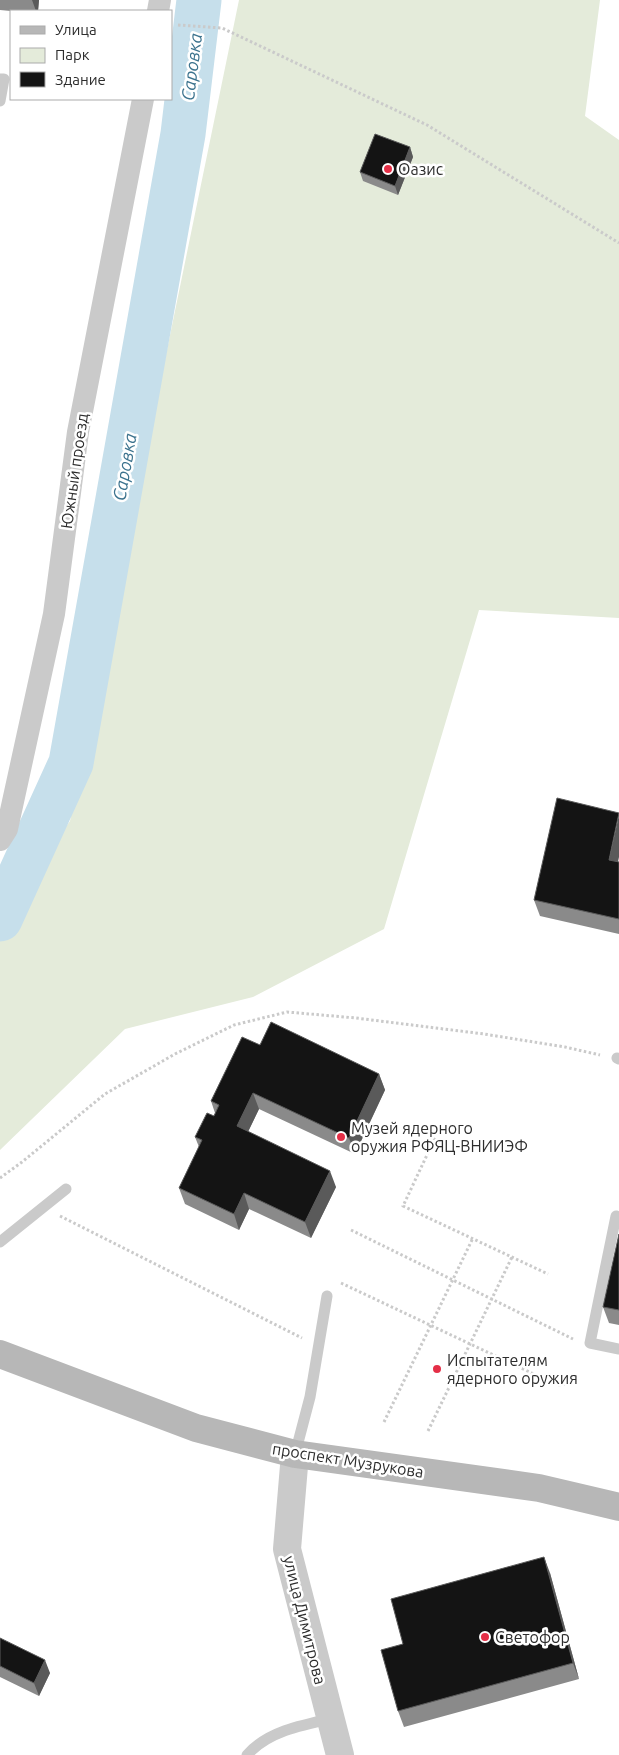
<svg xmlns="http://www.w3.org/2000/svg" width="619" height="1755" font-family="Ubuntu,sans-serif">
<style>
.green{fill:#e4ebda}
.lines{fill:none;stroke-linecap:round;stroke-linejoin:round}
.river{stroke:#c6dfeb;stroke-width:45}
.path{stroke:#cacaca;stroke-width:3;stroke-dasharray:2.5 2.5;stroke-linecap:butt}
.service{stroke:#cacaca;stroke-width:11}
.minor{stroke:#cacaca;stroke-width:22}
.tertiary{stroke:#cacaca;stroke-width:28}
.secondary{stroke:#b7b7b7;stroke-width:28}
.wall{fill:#8a8a8a}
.shaded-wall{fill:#5a5a5a}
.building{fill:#141414;stroke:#5a5a5a}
.poi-dot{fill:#e42f47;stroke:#fff;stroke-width:2}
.labels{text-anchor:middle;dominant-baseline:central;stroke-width:5;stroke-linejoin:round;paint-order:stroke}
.poi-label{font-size:16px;fill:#2d2d2d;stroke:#fff;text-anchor:start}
.street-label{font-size:16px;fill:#2d2d2d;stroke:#fff}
.water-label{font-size:18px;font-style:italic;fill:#3c738e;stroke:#fff}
</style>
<rect width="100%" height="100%" fill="#fff"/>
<!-- green -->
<path class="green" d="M239,0h361l-15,116 34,24v478l-140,-8 -95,319 -131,68 -128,32 -125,121v-231l70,-98z"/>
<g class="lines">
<!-- river -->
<path class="river" d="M0,919l71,-156 112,-629 16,-134"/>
<!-- path -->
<path class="path" d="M178,25l44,3 205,97 192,118
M435,1138l-32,68 145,68
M0,1178l22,-16 83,-68 70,-40 59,-29 53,-13 69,6 128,16 81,13 35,8
M60,1216l242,122
M351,1230l222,109
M341,1283l216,102 21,-2
M384,1422l89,-184
M428,1431l84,-174"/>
<!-- service -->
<path class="service" d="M0,79h4l-4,22
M617,1058l2,1
M616,1216l-26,127 29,6
M0,1242l66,-53
M295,1454l15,-57 17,-101
M247,1755c20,-23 54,-30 83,-36"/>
<!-- minor -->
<path class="minor" d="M158,11l2,-11
M0,840l7,-11 47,-215 24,-182 65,-333"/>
<!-- tertiary -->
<path class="tertiary" d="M295,1454l-8,95 53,206"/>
<!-- secondary -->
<path class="secondary" d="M0,1354l196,74 99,26 244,34 80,19"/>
</g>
<!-- wall -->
<path class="wall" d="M0,0h39l-1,11h-23v-1v1h-4l-11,-1z
M410,147l3,10 -15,38 -35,-14 -3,-9z
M618,862h1v72l-79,-18 -6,-16z
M260,1045l119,29 6,16 -30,64 -96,-45 -11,23 88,55 -25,51 -62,-29 -10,21 -54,-26 -6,-16 20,-41 -4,-10 19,-21 1,-3 -4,-12z
M619,1234v91l-10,-2 -6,-16z
M550,1573l29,106 -175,48 -6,-16 5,-67z
M0,1638l50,35 -11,23 -39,-19z"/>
<!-- shaded-wall -->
<path class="shaded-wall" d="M32,0h7l-1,11h-2z
M410,147l3,10 -15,38 -3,-9z
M619,815v42l-4,19 -6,-16z
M379,1074l6,16 -30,64 -6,-16z
M253,1093l6,16 -16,33 -6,-16z
M330,1171l6,16 -25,51 -6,-16z
M244,1193l5,16 -10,21 -5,-16z
M544,1557l6,16 29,106 -6,-16z
M45,1660l5,13 -11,23 -5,-13z"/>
<!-- building -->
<path class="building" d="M375,134l35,13 -15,39 -35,-14z
M557,798l62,15 -10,47 10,2v57l-85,-19z
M271,1022l108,52 -30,64 -96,-45 -16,33 93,45 -25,51 -61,-29 -10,21 -55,-26 23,-48 -7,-3 12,-24 7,3 5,-11 -8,-4 31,-64 18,8z
M619,1234v76l-16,-3z
M544,1557l29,106 -175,48 -17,-61 22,-6 -12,-45z
M0,1638l45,22 -11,23 -34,-17z"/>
<!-- markers -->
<g class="poi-dot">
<circle cx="388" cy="169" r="5"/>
<circle cx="341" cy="1137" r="5"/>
<circle cx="437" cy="1369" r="5"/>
<circle cx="485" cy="1637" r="5"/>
</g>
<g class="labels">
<!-- poi labels -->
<g class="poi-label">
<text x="398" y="169">Оазис</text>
<text x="351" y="1128">Музей ядерного<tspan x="351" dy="18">оружия РФЯЦ-ВНИИЭФ</tspan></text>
<text x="447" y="1360">Испытателям<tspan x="447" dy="18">ядерного оружия</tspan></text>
<text x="495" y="1637">Светофор</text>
</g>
<!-- street labels -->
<g class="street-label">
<text transform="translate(74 471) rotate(-82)">Южный проезд</text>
<text transform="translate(348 1460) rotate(9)">проспект Музрукова</text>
<text transform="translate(305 1620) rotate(76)">улица Димитрова</text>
</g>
<!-- water labels -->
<g class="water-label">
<text transform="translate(191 67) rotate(-83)">Саровка</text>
<text transform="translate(124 467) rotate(-80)">Саровка</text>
</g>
</g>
<!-- legend -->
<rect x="10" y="10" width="162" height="90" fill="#ffffff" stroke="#ababab"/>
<rect x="20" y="26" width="25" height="8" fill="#b7b7b7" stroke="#ababab"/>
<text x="55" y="35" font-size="15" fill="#2d2d2d">Улица</text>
<rect x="20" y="48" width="25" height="15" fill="#e4ebda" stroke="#ababab"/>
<text x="55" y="60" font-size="15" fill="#2d2d2d">Парк</text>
<rect x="20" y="72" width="25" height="15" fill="#141414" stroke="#ababab"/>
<text x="55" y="85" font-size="15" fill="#2d2d2d">Здание</text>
</svg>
